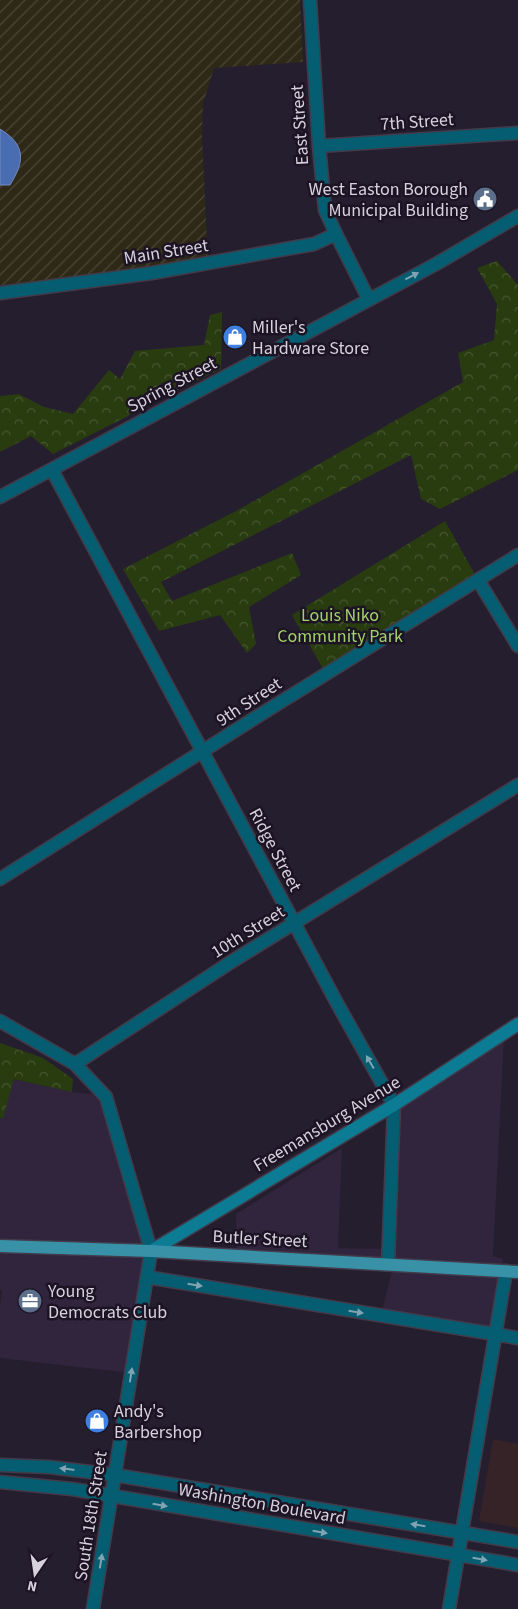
<svg xmlns="http://www.w3.org/2000/svg" width="518" height="1609" font-family="'Source Sans 3',sans-serif">
<style>
.built{fill:#30253c}
.industrial{fill:url(#industrial-furrows)}
.education{fill:#362327}
.forest{fill:url(#forest-crowns)}
.water{fill:#4a6db1;stroke:#748bbe}
.lines{fill:none;stroke-linecap:round;stroke-linejoin:round}
.minor-casing{stroke:#413b4a;stroke-width:15}
.tertiary-casing{stroke:#413b4a;stroke-width:15}
.secondary-casing{stroke:#413b4a;stroke-width:15}
.primary-casing{stroke:#413b4a;stroke-width:15}
.minor{stroke:#045d70;stroke-width:12}
.tertiary{stroke:#045d70;stroke-width:12}
.secondary{stroke:#0c7b94;stroke-width:12}
.primary{stroke:#3991a8;stroke-width:12}
.oneway{fill:#82a3b1}
.labels{text-anchor:middle;dominant-baseline:central;stroke-width:5;stroke-linejoin:round;paint-order:stroke}
.street-label{font-size:18px;fill:#d6d1dc;stroke:#1c1424}
.poi-label{font-size:18px;fill:#d6d1dc;stroke:#1c1424;text-anchor:start}
.park-label{font-size:18px;fill:#a2d269;stroke:#1c1424}
</style>
<defs>
<pattern id="industrial-furrows" width="10" height="10" patternUnits="userSpaceOnUse" patternTransform="scale(1.25)"><rect width="10" height="10" fill="#2e2817"/><path d="M-1 1l2-2M0 10L10 0M9 11l2-2" fill="none" stroke="#4c4638"/></pattern>
<pattern id="forest-crowns" width="20" height="18" patternUnits="userSpaceOnUse" patternTransform="scale(1.25)"><rect width="20" height="18" fill="#293c0f"/><path d="M2 6a3 3 0 1 1 6 0M12 15a3 3 0 1 1 6 0" fill="none" stroke="#475731"/></pattern>
</defs>
<rect width="100%" height="100%" fill="#251e2e"/>
<!-- built -->
<path class="built" d="M504,1037l-11,219 10,3 -12,80 -110,-24 13,-52 -157,-4 -1,-45 106,-66 -4,100 53,1 8,-142z
M14,1079l58,13 20,2 15,14 46,143 -22,122 -131,-15v-52l2,-16h-2v-207z"/>
<!-- industrial -->
<path class="industrial" d="M0,0h300l3,62 -89,6 -11,36 -1,31 6,130 -208,20z"/>
<!-- education -->
<path class="education" d="M493,1439l25,5v84l-39,-7z"/>
<!-- forest -->
<path class="forest" d="M497,261l21,24v185l-78,39 -19,-10 -10,-44 -250,127 11,19 120,-48 9,22 -52,32 7,37 -9,9 -27,-38 -61,16 -36,-62 115,-59 225,-128 -5,-29 36,-13 3,-36 -20,-36z
M222,312l-1,57 -48,23 -10,-10 -35,34 -75,38 -22,-18 -31,16v-56l19,-2 25,13 29,7 36,-44 11,9 15,-28 69,-6 6,-30z
M445,521l33,59 -152,94 -34,-59z
M0,1043l43,15 30,21 -1,13 -58,-13 -11,39h-3z"/>
<!-- water -->
<path class="water" d="M0,129c26,16 25,32 10,56h-10z"/>
<g class="lines">
<defs>
<path id="minor" d="M310,0l9,146
M336,234l32,64
M52,470l286,535 56,100 -6,159
M0,497l436,-233 82,-48
M478,580l40,66
M0,879l271,-171 247,-153
M0,1021l75,43 31,33 45,154
M75,1064l156,-102 287,-177
M147,1277l371,61
M449,1609l57,-338"/>
<path id="tertiary" d="M0,293l152,-20 162,-29 22,-10 -11,-24 -6,-64 199,-13
M0,1465l49,2 66,8 403,67
M0,1482l72,7 446,76
M93,1609l58,-358"/>
<path id="secondary" d="M151,1251l243,-146 124,-81"/>
<path id="primary" d="M0,1246l151,5 367,21"/>
</defs>
<!-- minor casing -->
<use href="#minor" class="minor-casing"/>
<!-- tertiary casing -->
<use href="#tertiary" class="tertiary-casing"/>
<!-- secondary casing -->
<use href="#secondary" class="secondary-casing"/>
<!-- primary casing -->
<use href="#primary" class="primary-casing"/>
<!-- minor -->
<use href="#minor" class="minor"/>
<!-- tertiary -->
<use href="#tertiary" class="tertiary"/>
<!-- secondary -->
<use href="#secondary" class="secondary"/>
<!-- primary -->
<use href="#primary" class="primary"/>
</g>
<!-- one-way arrows -->
<defs><path id="oneway-solid" d="M-6-.8H1V-3.2L6.5 0L1 3.2V.8H-6Z" transform="scale(1.25)"/></defs>
<g class="oneway">
<use href="#oneway-solid" transform="translate(412 276) rotate(-27)"/>
<use href="#oneway-solid" transform="translate(370 1062) rotate(-120)"/>
<use href="#oneway-solid" transform="translate(195 1285) rotate(9)"/>
<use href="#oneway-solid" transform="translate(356 1312) rotate(9)"/>
<use href="#oneway-solid" transform="translate(131 1375) rotate(-81)"/>
<use href="#oneway-solid" transform="translate(67 1469) rotate(-173)"/>
<use href="#oneway-solid" transform="translate(160 1505) rotate(10)"/>
<use href="#oneway-solid" transform="translate(418 1525) rotate(-171)"/>
<use href="#oneway-solid" transform="translate(320 1532) rotate(10)"/>
<use href="#oneway-solid" transform="translate(480 1559) rotate(10)"/>
<use href="#oneway-solid" transform="translate(101 1561) rotate(-81)"/>
</g>
<!-- icons -->
<defs>
<symbol id="civic-disc" viewBox="-11 -11 22 22"><circle r="9.5" fill="#5c6f8a" stroke="#1c1424"/><path d="M-.6-6.5H3V-4.5H.6V-3L4-1V1h2V6H-6V1h2V-1L-.6-3ZM-1.2 2.5V6h2.4V2.5Z" fill="#fff"/></symbol>
<symbol id="shop-disc" viewBox="-11 -11 22 22"><circle r="9.5" fill="#3f7fe0" stroke="#1c1424"/><path d="M-5-2.5h2.3a2.7 3.5 0 0 1 5.4 0H5L5.5 6h-11ZM-1.5-2.5h3a1.5 2.3 0 0 0-3 0Z" fill="#fff"/></symbol>
<symbol id="office-disc" viewBox="-11 -11 22 22"><circle r="9.5" fill="#5c6f8a" stroke="#1c1424"/><path d="M-6-3h4V-5.5h4V-3h4V5H-6ZM-1-4.5V-3h2v-1.5ZM-6 0V1H6V0Z" fill="#fff"/></symbol>
</defs>
<g fill-rule="evenodd">
<use href="#civic-disc" x="471" y="185" width="28" height="28"/>
<use href="#shop-disc" x="221" y="323" width="28" height="28"/>
<use href="#office-disc" x="16" y="1287" width="28" height="28"/>
<use href="#shop-disc" x="83" y="1407" width="28" height="28"/>
</g>
<g class="labels">
<!-- street labels -->
<g class="street-label">
<text transform="translate(417 122) rotate(-4)">7th Street</text>
<text transform="translate(300 125) rotate(-94)">East Street</text>
<text transform="translate(166 252) rotate(-9)">Main Street</text>
<text transform="translate(172 385) rotate(-28)">Spring Street</text>
<text transform="translate(249 702) rotate(-33)">9th Street</text>
<text transform="translate(275 850) rotate(62)">Ridge Street</text>
<text transform="translate(248 932) rotate(-32)">10th Street</text>
<text transform="translate(327 1124) rotate(-31)">Freemansburg Avenue</text>
<text transform="translate(260 1239) rotate(3)">Butler Street</text>
<text transform="translate(262 1504) rotate(10)">Washington Boulevard</text>
<text transform="translate(91 1516) rotate(-81)">South 18th Street</text>
</g>
<!-- poi labels -->
<g class="poi-label">
<text x="468" y="189" text-anchor="end">West Easton Borough<tspan x="468" dy="21">Municipal Building</tspan></text>
<text x="252" y="327">Miller's<tspan x="252" dy="21">Hardware Store</tspan></text>
<text x="48" y="1291">Young<tspan x="48" dy="21">Democrats Club</tspan></text>
<text x="114" y="1411">Andy's<tspan x="114" dy="21">Barbershop</tspan></text>
</g>
<!-- park labels -->
<g class="park-label">
<text x="340" y="615">Louis Niko<tspan x="340" dy="21">Community Park</tspan></text>
</g>
</g>
<!-- north arrow -->
<g transform="translate(35 1574) rotate(193)" stroke="#1c1424" stroke-width="4" paint-order="stroke">
<path d="M0-4L9 19L0 12L-9 19Z" fill="#d6d1dc"/>
<text y="-8" font-size="14" font-weight="bold" text-anchor="middle" fill="#d6d1dc">N</text>
</g>
</svg>
